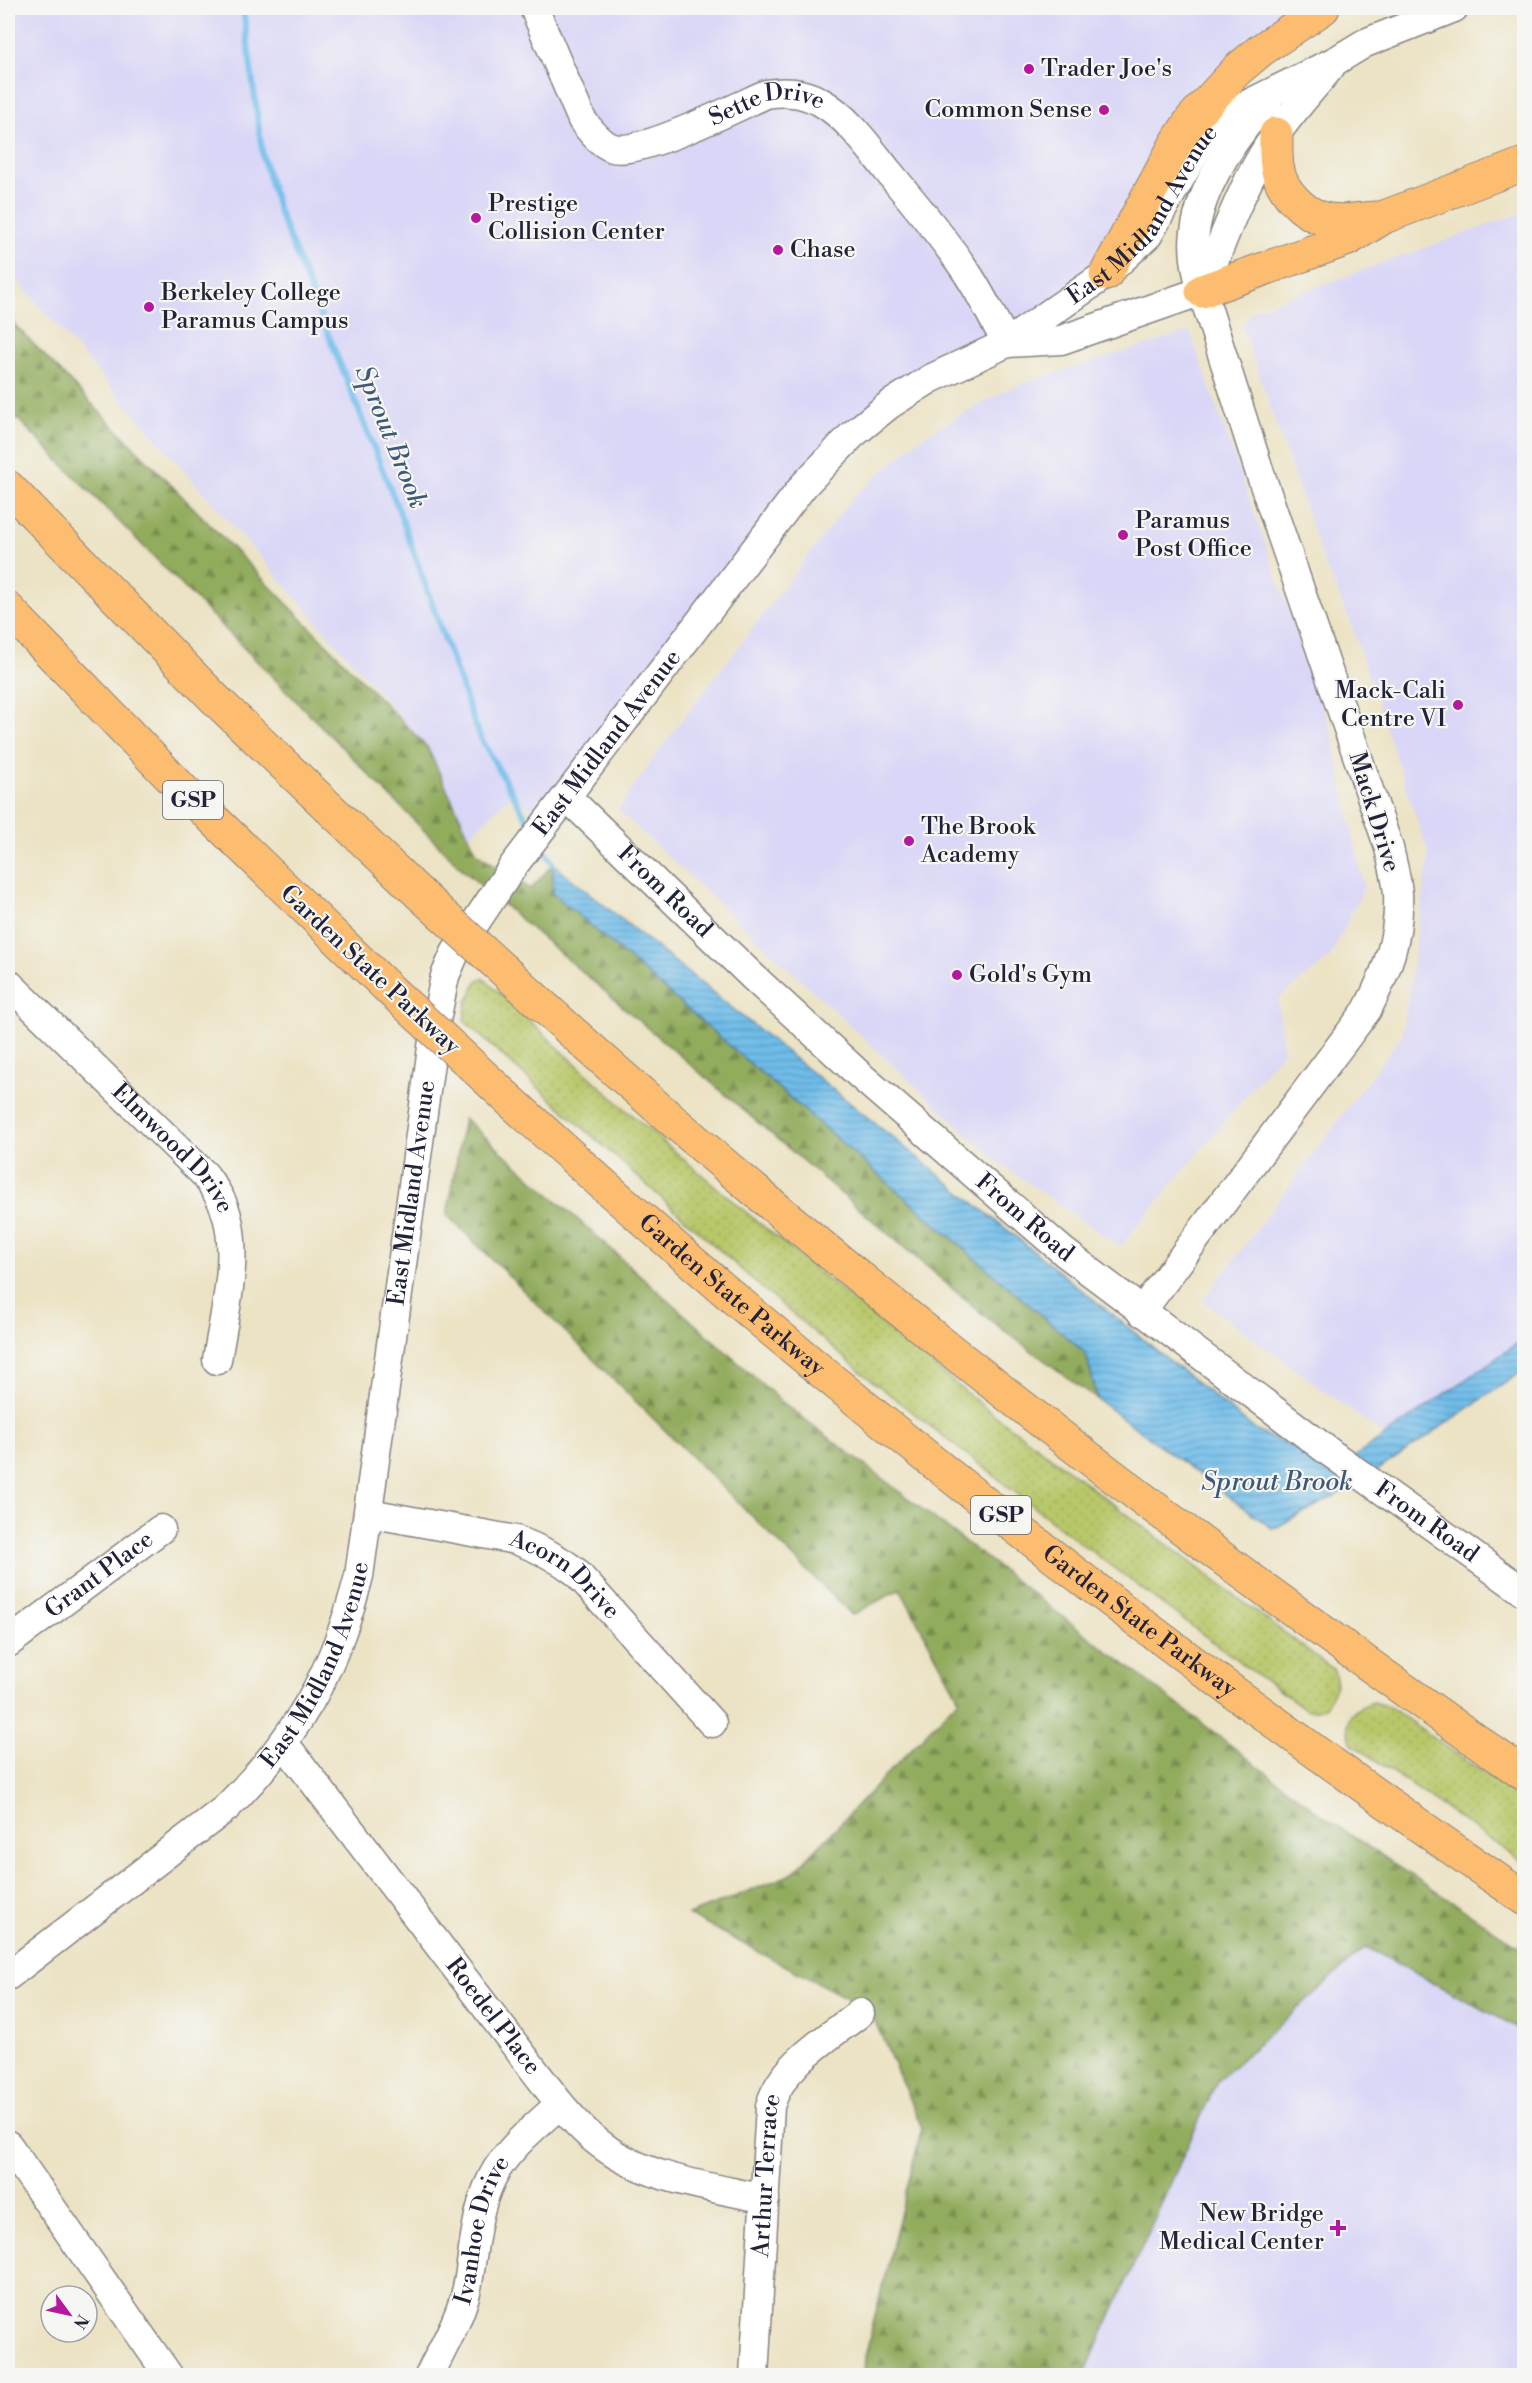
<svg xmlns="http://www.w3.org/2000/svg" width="1532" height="2383" font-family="'Libre Bodoni',serif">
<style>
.built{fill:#d9d6f7}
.grass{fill:url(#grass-dots);stroke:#6d7452;stroke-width:1.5}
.forest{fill:url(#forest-firs);stroke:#5a674c;stroke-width:1.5}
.water{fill:url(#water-rules);stroke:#497092;stroke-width:1.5}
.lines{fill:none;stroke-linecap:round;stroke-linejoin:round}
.stream{stroke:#70bdea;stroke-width:6}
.minor-casing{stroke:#878280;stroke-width:31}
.highway-casing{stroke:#878280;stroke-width:35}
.minor{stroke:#fff;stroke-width:28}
.highway{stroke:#fcbd6f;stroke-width:33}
.highway-bridge-casing{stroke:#878280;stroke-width:35;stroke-linecap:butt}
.highway-bridge{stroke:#fcbd6f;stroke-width:33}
.poi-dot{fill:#b5179e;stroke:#f6f6f2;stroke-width:2}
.labels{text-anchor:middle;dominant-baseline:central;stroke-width:4.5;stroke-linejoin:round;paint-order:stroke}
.shield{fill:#f6f6f2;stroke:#626272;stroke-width:1.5}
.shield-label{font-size:22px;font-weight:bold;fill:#22223b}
.poi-label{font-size:24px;fill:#22223b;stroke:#f6f6f2;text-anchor:start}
.street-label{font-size:24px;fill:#22223b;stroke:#f6f6f2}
.water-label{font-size:26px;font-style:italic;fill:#3d5878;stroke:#f6f6f2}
</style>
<defs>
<pattern id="grass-dots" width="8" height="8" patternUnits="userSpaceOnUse" patternTransform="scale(1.5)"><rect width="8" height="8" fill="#b8c769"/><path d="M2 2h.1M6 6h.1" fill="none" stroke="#9eab5c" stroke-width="1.8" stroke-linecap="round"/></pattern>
<pattern id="forest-firs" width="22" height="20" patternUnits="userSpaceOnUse" patternTransform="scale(1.5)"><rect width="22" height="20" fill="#92ac5d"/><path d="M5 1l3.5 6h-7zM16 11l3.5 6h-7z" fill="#778c4e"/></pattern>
<pattern id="water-rules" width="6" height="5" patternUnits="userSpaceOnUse" patternTransform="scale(1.5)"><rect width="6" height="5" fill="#70bdea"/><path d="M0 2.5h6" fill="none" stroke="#5c99bf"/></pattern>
</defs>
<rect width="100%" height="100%" fill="#f6f6f2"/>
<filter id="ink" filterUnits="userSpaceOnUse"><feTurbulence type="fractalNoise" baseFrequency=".0167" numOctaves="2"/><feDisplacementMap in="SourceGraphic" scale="12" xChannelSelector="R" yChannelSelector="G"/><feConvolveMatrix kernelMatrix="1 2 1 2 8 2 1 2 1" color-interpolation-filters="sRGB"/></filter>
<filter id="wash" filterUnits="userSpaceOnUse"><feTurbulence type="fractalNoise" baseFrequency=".008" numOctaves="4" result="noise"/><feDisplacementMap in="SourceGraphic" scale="24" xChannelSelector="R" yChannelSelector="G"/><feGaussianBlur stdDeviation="1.35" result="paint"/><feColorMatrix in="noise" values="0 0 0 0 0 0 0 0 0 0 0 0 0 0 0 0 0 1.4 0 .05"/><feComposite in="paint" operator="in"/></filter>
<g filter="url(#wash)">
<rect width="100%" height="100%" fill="#ece3c4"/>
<!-- built -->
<path class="built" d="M8,8h234l17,121 -16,-121h1080l-62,42 -155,224 -254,161 -304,387 -36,-28 -43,42 -42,-89 -419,-477z
M1524,212v1127l-139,97 -182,-135 199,-266 27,-179 -79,-235 -26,-58 -82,-237 11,-16z
M1190,331l142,402 32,155 -34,70 -52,41 5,52 -163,196 -126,-88 -376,-349 40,-58 195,-255 70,-61 89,-49z
M1366,1946l158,85v344l-440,1 133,-295z"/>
<!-- grass -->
<path class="grass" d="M483,978l143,132 116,99 242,198 350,263 3,14 -12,23 -8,3h-10l-55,-39 -169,-126 -217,-169 -103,-87 -299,-268 3,-19 11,-22z
M1374,1702l17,6 133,93v62l-172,-119c-10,-24 -2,-35 22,-42z"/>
<!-- forest -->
<path class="forest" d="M8,318l419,429 50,106 54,36 22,-25v29l533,461 12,46 -116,-86 -518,-443 -456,-462z
M464,1118l317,283 546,418 197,131v81l-158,-84 -149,134 -133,294h-220l1,-19 57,-228 -52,-118 -182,-95 104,-41 167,-175 -59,-110 -48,26 -405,-400z"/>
<!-- water -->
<path class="water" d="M553,864l704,567 83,36 184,-128v31l-165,113 -86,46 -175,-129 -12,-46 -533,-461z"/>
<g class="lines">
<!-- stream -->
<path class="stream" d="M243,8l20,150 16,54 119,296 80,225 54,95
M540,842l13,22"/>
</g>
</g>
<g filter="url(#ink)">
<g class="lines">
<defs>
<g id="minor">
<path id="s1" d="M534,8l48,112c8,10 18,24 31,28 26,8 124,-41 153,-54 20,-3 35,-2 53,7 28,15 49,45 68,69 26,32 53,63 76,97 17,24 29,51 44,76"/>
<path d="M1007,343l54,-3 141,-49c19,-45 35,-93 60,-135 19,-32 44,-60 68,-88"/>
<path id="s2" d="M567,797l185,179 111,102 201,174 268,202 192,138"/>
<path id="s3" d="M8,983l197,192c9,13 18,25 22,41 12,43 -3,99 -10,144"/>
<path d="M1141,1312l226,-302c20,-39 33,-72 31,-116 -1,-15 -6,-32 -9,-46l-130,-378 -57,-179c-6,-20 -10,-39 -7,-59 6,-46 42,-100 73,-132"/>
<path id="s4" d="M369,1513l147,27c22,8 41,17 60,32l136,151"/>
<path id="s5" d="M8,1643l153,-114"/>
<path id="s6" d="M284,1743l276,361c13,15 26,30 43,42 43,33 110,41 162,53"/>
<path id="s7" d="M8,1976l218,-168c71,-71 108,-135 133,-232l76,-550 10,-50 10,-23 59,-88 290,-380 48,-50 37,-30 41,-26 77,-36 99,-69 42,-39 50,-88 11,-14 23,-21 105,-52 28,-17 89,-35"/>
<path d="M8,2145l161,231"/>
<path id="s8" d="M429,2376c14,-29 31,-57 38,-88 8,-40 8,-84 30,-119 16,-25 41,-45 63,-65"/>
<path id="s9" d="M754,2376l16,-270c12,-42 57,-67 90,-93"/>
</g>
<g id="highway">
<path d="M1276,134c0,12 -1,25 2,37 4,20 24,41 43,47 16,6 38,1 55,0"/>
<path d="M1106,274l71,-132 15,-23 45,-49 24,-20 62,-42"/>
<path d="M1202,291l146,-52 36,-22 140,-53"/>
<path d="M8,487l210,215 205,195"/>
<path d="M8,609l173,179 204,197"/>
<path d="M510,976c318,291 661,553 1014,798"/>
<path id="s10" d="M505,1096c319,293 662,558 1019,802"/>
</g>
</defs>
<!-- minor casing -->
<use href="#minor" class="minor-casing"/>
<!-- highway casing -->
<use href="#highway" class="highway-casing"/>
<!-- minor -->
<use href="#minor" class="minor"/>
<!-- highway -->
<use href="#highway" class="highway"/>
<defs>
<path id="highway-bridge" d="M423,897l87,79
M385,985l120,111"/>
</defs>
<!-- highway-bridge casing -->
<use href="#highway-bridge" class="highway-bridge-casing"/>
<!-- highway-bridge -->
<use href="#highway-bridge" class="highway-bridge"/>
</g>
</g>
<!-- markers -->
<g class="poi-dot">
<circle cx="1029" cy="69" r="6"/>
<circle cx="1104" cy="110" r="6"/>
<circle cx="476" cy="218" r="6"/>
<circle cx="778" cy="250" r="6"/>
<circle cx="149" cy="307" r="6"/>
<circle cx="1123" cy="535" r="6"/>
<circle cx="1458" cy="705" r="6"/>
<circle cx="909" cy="841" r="6"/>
<circle cx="957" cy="975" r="6"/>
<path d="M1335 2219h6v6h6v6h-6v6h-6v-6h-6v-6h6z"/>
</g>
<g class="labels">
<!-- shield labels -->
<g class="shield">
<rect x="163" y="781" width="60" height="38" rx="4.5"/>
<rect x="971" y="1496" width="60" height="38" rx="4.5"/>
</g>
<g class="shield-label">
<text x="193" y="800">GSP</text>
<text x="1001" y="1515">GSP</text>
</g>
<!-- poi labels -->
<g class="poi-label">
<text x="1041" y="69">Trader Joe's</text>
<text x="1092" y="110" text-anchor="end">Common Sense</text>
<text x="488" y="204">Prestige<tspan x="488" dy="28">Collision Center</tspan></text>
<text x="790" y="250">Chase</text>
<text x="161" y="293">Berkeley College<tspan x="161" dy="28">Paramus Campus</tspan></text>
<text x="1135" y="521">Paramus<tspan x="1135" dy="28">Post Office</tspan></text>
<text x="1446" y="691" text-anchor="end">Mack-Cali<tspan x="1446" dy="28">Centre VI</tspan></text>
<text x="921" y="827">The Brook<tspan x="921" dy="28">Academy</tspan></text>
<text x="969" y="975">Gold's Gym</text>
<text x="1324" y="2214" text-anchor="end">New Bridge<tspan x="1324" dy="28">Medical Center</tspan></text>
</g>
<!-- street labels -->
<g class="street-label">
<text stroke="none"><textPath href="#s1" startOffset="327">Sette Drive</textPath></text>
<text stroke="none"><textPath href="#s7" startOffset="2202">East Midland Avenue</textPath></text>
<text stroke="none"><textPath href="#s7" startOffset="1437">East Midland Avenue</textPath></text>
<text transform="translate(1374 812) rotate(73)">Mack Drive</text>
<text stroke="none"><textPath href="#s2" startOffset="136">From Road</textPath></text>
<text transform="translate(370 970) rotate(43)">Garden State Parkway</text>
<text stroke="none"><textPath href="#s3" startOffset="234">Elmwood Drive</textPath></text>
<text stroke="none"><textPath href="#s7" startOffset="933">East Midland Avenue</textPath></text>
<text stroke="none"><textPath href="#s2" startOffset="622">From Road</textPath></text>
<text stroke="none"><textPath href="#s10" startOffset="302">Garden State Parkway</textPath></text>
<text stroke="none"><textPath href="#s2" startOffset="1126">From Road</textPath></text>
<text stroke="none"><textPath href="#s5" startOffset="114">Grant Place</textPath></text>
<text stroke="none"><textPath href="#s4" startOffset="210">Acorn Drive</textPath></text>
<text stroke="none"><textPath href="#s10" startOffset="824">Garden State Parkway</textPath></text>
<text stroke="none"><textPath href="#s7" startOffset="447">East Midland Avenue</textPath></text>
<text stroke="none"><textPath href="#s6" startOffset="344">Roedel Place</textPath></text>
<text stroke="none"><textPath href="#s9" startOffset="201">Arthur Terrace</textPath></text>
<text stroke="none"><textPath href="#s8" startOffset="156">Ivanhoe Drive</textPath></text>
</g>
<!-- water labels -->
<g class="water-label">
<text transform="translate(391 437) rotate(68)">Sprout Brook</text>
<text x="1277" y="1482">Sprout Brook</text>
</g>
</g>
<!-- margin -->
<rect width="1532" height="2383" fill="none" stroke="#f6f6f2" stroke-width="30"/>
<!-- north arrow -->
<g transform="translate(69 2314) rotate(123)"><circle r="28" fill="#f6f6f2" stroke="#a1a1a9" stroke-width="1.5"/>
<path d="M0-4.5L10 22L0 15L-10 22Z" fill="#b5179e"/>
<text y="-9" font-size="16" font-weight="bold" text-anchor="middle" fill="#22223b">N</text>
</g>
</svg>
